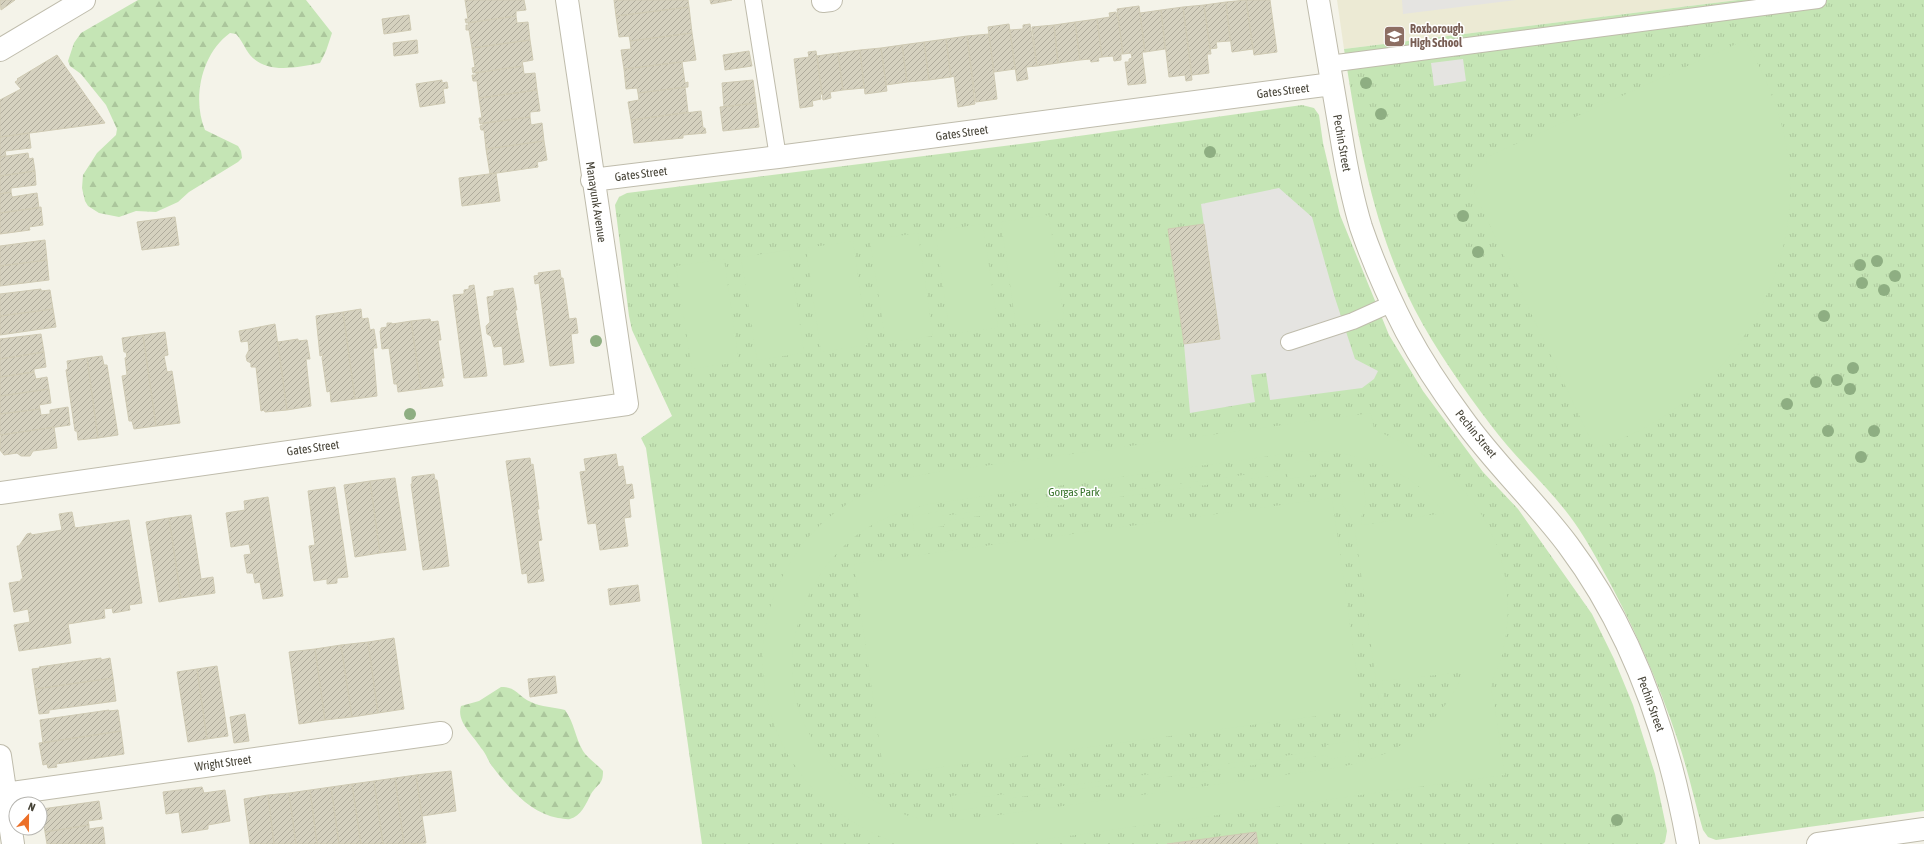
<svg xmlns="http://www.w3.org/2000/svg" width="1924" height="844" font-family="'Asap Condensed',sans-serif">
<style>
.education{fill:#ecead4}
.forest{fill:url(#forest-firs)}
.park{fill:url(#park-tufts)}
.pitch{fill:#c5e5b5;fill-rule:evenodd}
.parking{fill:#e5e4e1}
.building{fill:url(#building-hatch);stroke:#cfcab3}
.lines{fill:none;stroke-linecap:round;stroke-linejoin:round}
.service-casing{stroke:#bfbcac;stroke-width:18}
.minor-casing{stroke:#bfbcac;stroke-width:24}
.service{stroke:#fff;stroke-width:16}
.minor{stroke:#fff;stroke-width:22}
.tree{fill:#8eae82}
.labels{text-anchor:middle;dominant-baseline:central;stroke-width:3;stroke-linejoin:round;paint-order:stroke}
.education-label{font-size:12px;font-weight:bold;fill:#785e54;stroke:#fff;text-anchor:start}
.street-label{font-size:12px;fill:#474438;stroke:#fff}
.park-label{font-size:12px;fill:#3a752e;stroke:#fff}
</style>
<defs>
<pattern id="forest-firs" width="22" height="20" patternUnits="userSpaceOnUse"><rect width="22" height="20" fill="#c5e5b5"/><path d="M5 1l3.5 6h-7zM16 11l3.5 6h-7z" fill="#abc69c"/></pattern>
<pattern id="park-tufts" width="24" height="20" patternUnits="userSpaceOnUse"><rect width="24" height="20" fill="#c5e5b5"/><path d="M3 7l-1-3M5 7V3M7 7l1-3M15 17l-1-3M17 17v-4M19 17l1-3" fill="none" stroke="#abc69c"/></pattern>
<pattern id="building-hatch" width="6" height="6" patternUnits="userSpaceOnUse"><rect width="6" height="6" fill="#d5d1bf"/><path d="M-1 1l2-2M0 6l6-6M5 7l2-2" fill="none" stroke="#afab9c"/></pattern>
</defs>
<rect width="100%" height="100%" fill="#f4f3e9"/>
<!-- education -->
<path class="education" d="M1337,0h401l-394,49z"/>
<!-- forest -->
<path class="forest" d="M138,0h168l26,33 -6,18 -6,12c-22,4 -53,12 -70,-8 -5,-6 -8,-15 -14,-21l-6,-1c-29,21 -38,66 -25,97l33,16 3,5 1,7 -4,4 -49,30 -11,10 -22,10 -20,-1 -17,6 -20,-4 -11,-7 -3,-5 -3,-13 1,-13 14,-22 19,-18 1,-6 -11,-24 -25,-31 -11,-8 -2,-5 6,-18 7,-10z
M501,687c17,0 17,10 30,15 10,5 23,5 34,8 9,12 10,27 18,41 4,7 14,13 20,20 0,14 -5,12 -12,23 -5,10 -10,22 -21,25 -3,1 -8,-1 -12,-1 -28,-5 -49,-30 -66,-52 -4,-5 -6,-13 -11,-18 -8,-13 -25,-26 -20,-42l18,-5z"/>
<!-- park -->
<path class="park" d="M1738,0h186v811l-208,29 -8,-3 -5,-7c-9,-30 -15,-60 -25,-89 -20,-61 -47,-121 -78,-176 -10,-19 -22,-39 -35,-55 -24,-30 -53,-56 -75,-86 -27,-36 -54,-74 -75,-114 -42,-81 -57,-171 -71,-261z
M1302,105l12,3 5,7 4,28 17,72 49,120 34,56 60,81 35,37 74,105 22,45 19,46 22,69 12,57 -2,11 -2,2h-961l-56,-396 -5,-10 31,-22 -40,-86 -3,-14 -14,-111 4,-8 8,-4 401,-50z"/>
<!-- pitch -->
<path class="pitch" d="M1745,40c17,30 31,60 39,95 26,111 -33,229 -129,287 -19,12 -40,19 -60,27l-121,-257 4,-6 -10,-7 6,-15h12l1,-7z
M1049,215l15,104 -48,7 -15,-104z
M983,224l15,104 -48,6 -15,-103z
M918,233l15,103 -47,7 -16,-103z
M853,241l15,104 -47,7 -15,-104z
M789,250l15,103 -47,7 -16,-103z
M724,259l15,103 -47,7 -16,-103z
M1371,413l3,17c84,31 141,103 133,196 -1,10 -3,20 -5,30 -3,10 -9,19 -10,28 -2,7 2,17 3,24 3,23 6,45 10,67 -122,17 -244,34 -366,51 -28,4 -56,8 -85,12 -14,2 -30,5 -45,6 -18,0 -38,0 -56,0 -17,0 -35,0 -51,0 -15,-3 -30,-11 -42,-18 -80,-44 -118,-144 -86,-230 28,-73 83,-109 157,-123zM1318,451c49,2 97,22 126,62l-82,12 -1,-7 5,-16 -3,-22 -23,3 3,22 11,18 26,186 5,-1 -3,-27 82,-9c-17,41 -51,73 -93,87 -9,4 -20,5 -30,8l-372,52c-16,1 -33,3 -48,0 -54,-12 -100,-52 -120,-103 -26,-67 7,-151 66,-188 19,-12 41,-18 62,-24l369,-52z
M1319,459l2,15 -33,5 -1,-5 -343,47v5l-30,5 -2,-15 30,-5 1,5 343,-47v-5z
M1332,498l30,212 -478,65 -30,-211z
M1358,740l2,15 -32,4 -1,-4 -344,47 1,5 -31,4 -2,-15 31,-4 1,5 343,-47v-5z"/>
<!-- parking -->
<path class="parking" d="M1402,0h114l-113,14z
M1463,59l3,22 -32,5 -3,-23z
M1279,188l33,29 23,81 20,61 23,12 -4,8 -12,9 -92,12 -4,-27 -15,2 4,27 -65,11 -6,-69 36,-5 -19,-135z"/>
<!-- building -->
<path class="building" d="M0,0h15l-14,10z
M465,0h59l2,10 -10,1v5l-50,7 -1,-4h3z
M614,0h74l1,7 -73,9z
M710,0h22l-21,4z
M1246,0l7,49 -21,3 -6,-50z
M1246,0h24l7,52 -23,3z
M1226,2l4,39 -14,1 1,6 -7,1 -6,-44z
M1204,5l7,49h-4l2,19 -17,2 -9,-68z
M1139,6l6,46h-3l4,31 -18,2 -3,-23h4v-3l3,-1 -1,-5 -8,1 -6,-45z
M689,7l3,26 -62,8 -1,-5 -10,1 -3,-21z
M1183,7l9,73 -6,1 -1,-6 -16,2 -8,-67z
M1161,10l4,39 -20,3 -5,-39z
M1116,12l1,5 1,-1 5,38h-2v6l-7,1 -1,-5 -11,1 -5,-38 13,-2 -1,-4z
M409,15l2,15 -27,4 -2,-15z
M516,16l1,7 11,-1 2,18 -58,8 -3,-18h-3v-5h3l-1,-2z
M1097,19l5,38 -4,1 1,3 -8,1 -1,-3 -10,1 -5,-38z
M1075,22l5,38 -22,3 -4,-38z
M1009,24l6,45 -21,3 -6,-45z
M1030,24l7,42 -11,1 2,12 -11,2 -7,-51 13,-1v-4z
M1054,25l4,38 -21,3 -5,-39z
M692,33l4,27 -72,9 -3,-19 10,-1 -1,-8z
M989,34l8,65 -21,3 -9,-66z
M967,36l8,68 -17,3 -4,-31 -3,1 -5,-38z
M946,39l5,38 -22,3 -5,-38z
M417,40l1,13 -24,3 -1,-13z
M530,40l3,20 -11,2 1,4 -50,7 -1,-5 3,-1 -3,-19z
M924,42l5,38 -22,2 -5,-37z
M902,45l5,37 -21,3 -5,-37z
M881,48l6,43 -22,3 -5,-44z
M860,50l4,38 -21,2 -5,-37z
M749,51l3,15 -27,4 -2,-15z
M816,51l6,43h-2l1,5 -9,2 1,5 -13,2 -6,-49 15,-2 -1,-5z
M838,53l5,37 -13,2 1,6 -8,2 -6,-44z
M57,55l48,68 -105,14v-37l21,-11 -6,-7 3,-2 -1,-1z
M682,62l3,21 3,-1v5l-50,6 -1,-5 -11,1 -2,-20z
M523,66l1,8 11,-1 2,17 -58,8 -2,-17h-4l-1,-6h4v-2z
M442,80v3l5,-1 1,6 -5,1 2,14 -25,4 -4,-23z
M753,80l3,23 -32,4 -2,-24z
M685,87l3,25 -57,8 -3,-18 11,-2 -1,-7z
M537,90l3,21 -10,1v5l-50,7 -1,-6h3l-3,-20z
M756,103l3,24 -36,4 -3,-24z
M701,111l2,17h2l1,5 -23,2v3l-49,5 -3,-23z
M530,117l1,8 11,-2 2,18 -58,8 -2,-19h-3l-1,-4 3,-1v-2z
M29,133l2,15 -26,3 1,5 -6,1v-20z
M544,141l3,19 -10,2 1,5 -48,7 -4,-25z
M28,153l1,6 4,-1 2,13 -35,5v-19z
M35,171l1,14 -25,3v4l-11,2v-18z
M496,173l4,28 -38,5 -3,-28z
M11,192l1,5 25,-4 2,15 -39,5v-19z
M41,207l2,18 -14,2 1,3 -30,4v-21z
M175,217l4,28 -37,5 -5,-28z
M1204,224l16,115 -36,5 -16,-115z
M45,240l2,20 -47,6v-20z
M47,260l2,20 -49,6v-20z
M560,270l1,8h2l6,41 7,-1 2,15 -7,1 3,29 -24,3 -11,-83 -4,1 -1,-8 5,-1 -1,-2z
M474,285l13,91 -23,2 -11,-83 11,-1v-4l5,-1v-3z
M513,288l4,22h-2l9,52 -20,3 -2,-19 -8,1 -3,-11 -4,-2 -1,-8 4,-4 -3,-25 7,-1v-5z
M41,289v2l9,-1 3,19 -53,7v-22z
M53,309l3,18 -56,8v-19z
M361,309l1,10 6,-1 2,12 4,-1 3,19h-4l4,48 -22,3 -12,-87z
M343,312l12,87 -24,3 -1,-11 -3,1 -5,-34 1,-3 -3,1 -4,-40z
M430,319l1,3 7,-1 3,19h-3l6,38h-3l2,8 -22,3 -10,-68z
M411,321l10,68 -23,3 -1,-8h-3l-5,-36 -7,1 -2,-18 1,-1v-2l6,-1v-4h5v1z
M275,324l12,86 -22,2 -1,-2 -3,1 -5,-44h-5v-4l-4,-2 -1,-5 3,-6 -1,-9 -7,1 -2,-11z
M165,332l3,23 -4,1 3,16 5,-1 8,52 -24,3 -13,-91z
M41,334l3,18 -44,7v-20z
M143,335l13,91 -22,3 -2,-8h-3l-7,-45 5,-1 -2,-17 2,-1 -1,-5h-2l-2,-14z
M298,339v2l9,-1 3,19h-4l5,47 -24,4 -9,-68z
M44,352l2,15 -12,2v3l-34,5v-18z
M102,356l2,9h3l11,70 -20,3 -11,-80z
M87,358l11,80 -20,2 -1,-9h-2l-9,-61 2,-1 -1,-8z
M34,372l2,7 11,-2 2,12 -49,7v-19z
M49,389l2,14 -12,2 1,4 -40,5v-18z
M68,407l2,18 -70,10v-21l40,-5 1,6 9,-1v-4z
M54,427l3,21 -24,3 -3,5h-9l-4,-3 -13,2 -4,-5 1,-15z
M616,454l2,13 5,-1 3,19 6,-1 2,14 -5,1 2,18 -7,1 4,28 -28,4 -4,-27 -8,1 -8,-52 6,-1 -2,-12z
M530,458l1,7 2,-1 6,45h-2l5,31 -4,1 6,40 -16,2 -1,-10 -5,1 -16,-113z
M434,474l1,6h2l12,86 -26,4 -12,-86h1v-7z
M395,478l11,72 -26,3 -10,-72z
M370,481l10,72 -25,4 -11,-72z
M335,487l13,90 -11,1v5l-10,1v-5l-13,2 -5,-35 6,-1 -7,-54z
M268,497l15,99 -20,3 -3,-17 -5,1 -2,-10h-6l-3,-18 7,-1 -2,-10 -18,3 -5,-34 19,-3 -1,-9z
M72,512l3,16 54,-8 13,83 -13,2 1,5 -17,3 -1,-5 -8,1 1,9 -37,6 3,19 -52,8 -5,-26 16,-3 -2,-13 -14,3 -5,-29 12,-2v-2h2l-6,-33h2l8,-12 4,-1v2l31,-5 -3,-16z
M191,515l10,64 12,-2 2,16 -34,5 -12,-80z
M169,518l12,80 -22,4 -13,-80z
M638,585l2,16 -30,4 -2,-16z
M394,638l10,71 -26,4 -10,-71z
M368,642l10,71 -26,4 -11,-72z
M341,645l11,72 -27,3 -10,-71z
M315,649l10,71 -26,4 -10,-72z
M101,658v2l9,-2 3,20 -78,11 -3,-20 8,-1 -1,-1z
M217,666l11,70 -21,3 -10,-70z
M197,669l10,70 -19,3 -11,-70z
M555,676l2,17 -27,4 -2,-18z
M113,678l3,23 -67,9v3l-10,1 -4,-25z
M109,710v1l9,-1 3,21 -78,12 -3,-23z
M245,714l4,27 -15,2 -4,-26z
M121,731l3,23 -68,10 1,3 -9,1 -1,-4 -4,1 -4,-22z
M451,771l5,40 -34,5 -6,-41z
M416,775l10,68 -22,1 -9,-66z
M395,778l9,66h-21l-9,-63z
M374,781l9,63h-22l-9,-60z
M352,784l9,60h-22l-8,-57z
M202,787l2,6 21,-3 5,31 -22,4v4l-26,4 -3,-21 -13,2 -3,-22z
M331,787l8,57h-22l-7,-54z
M310,790l7,54h-21l-7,-51z
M289,793l7,51h-22l-6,-49z
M268,795l6,49h-24l-6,-45z
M99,801l3,18 -14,2 1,4 -44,7 -3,-23z
M89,825v4l14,-2 2,17h-58l-2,-12z
M1256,832l2,12h-91l59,-8z"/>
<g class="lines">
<defs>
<path id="service" d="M753,0l25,157
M1329,64l489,-64
M1289,342l64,-21 40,-18"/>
<path id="minor" d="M1318,0c8,45 15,90 23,135 5,31 11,62 20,92 12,35 28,71 45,104 16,30 36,60 56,87 32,45 73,83 106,127 66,88 101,192 120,299
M823,1l8,-1
M0,50l84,-50
M592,180l186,-23 554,-73
M0,493l627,-89 -60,-404
M0,756l13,88
M5,794l436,-61
M1818,844l106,-15"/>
</defs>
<!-- service casing -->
<use href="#service" class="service-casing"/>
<!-- minor casing -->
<use href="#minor" class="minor-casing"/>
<!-- service -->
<use href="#service" class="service"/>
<!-- minor -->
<use href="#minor" class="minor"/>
</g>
<!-- trees -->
<g class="tree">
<circle cx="1366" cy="83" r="6"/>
<circle cx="1381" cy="114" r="6"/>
<circle cx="1210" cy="152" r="6"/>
<circle cx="1463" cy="216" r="6"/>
<circle cx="1478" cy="252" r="6"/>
<circle cx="1877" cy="261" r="6"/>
<circle cx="1860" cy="265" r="6"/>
<circle cx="1895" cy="276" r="6"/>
<circle cx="1862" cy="283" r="6"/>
<circle cx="1884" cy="290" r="6"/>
<circle cx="1824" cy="316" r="6"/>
<circle cx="596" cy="341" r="6"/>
<circle cx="1853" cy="368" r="6"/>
<circle cx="1837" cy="380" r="6"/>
<circle cx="1816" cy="382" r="6"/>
<circle cx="1850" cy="389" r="6"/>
<circle cx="1787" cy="404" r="6"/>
<circle cx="410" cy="414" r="6"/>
<circle cx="1828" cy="431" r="6"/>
<circle cx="1874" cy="431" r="6"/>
<circle cx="1861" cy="457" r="6"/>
<circle cx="1617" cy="820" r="6"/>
</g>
<!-- icons -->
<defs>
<symbol id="school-square" viewBox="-11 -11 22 22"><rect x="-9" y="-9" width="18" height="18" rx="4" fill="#8d6e63" stroke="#fff"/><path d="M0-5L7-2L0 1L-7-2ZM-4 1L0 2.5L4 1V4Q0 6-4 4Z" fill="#fff"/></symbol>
</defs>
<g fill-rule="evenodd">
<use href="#school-square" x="1382" y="24" width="25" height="25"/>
</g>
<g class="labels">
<!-- education labels -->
<g class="education-label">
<text x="1410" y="29">Roxborough<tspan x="1410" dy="14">High School</tspan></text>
</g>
<!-- street labels -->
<g class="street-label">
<text transform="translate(1283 91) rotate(-7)">Gates Street</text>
<text transform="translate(962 133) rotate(-8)">Gates Street</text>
<text transform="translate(1342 143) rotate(80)">Pechin Street</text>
<text transform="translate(641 174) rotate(-7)">Gates Street</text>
<text transform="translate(596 202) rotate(81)">Manayunk Avenue</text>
<text transform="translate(1476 434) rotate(51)">Pechin Street</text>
<text transform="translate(313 448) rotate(-8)">Gates Street</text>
<text transform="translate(1651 704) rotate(70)">Pechin Street</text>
<text transform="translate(223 763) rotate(-8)">Wright Street</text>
</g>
<!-- park labels -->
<g class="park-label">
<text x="1074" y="492">Gorgas Park</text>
</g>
</g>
<!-- north arrow -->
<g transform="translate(28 816) rotate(22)"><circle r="19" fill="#ffffff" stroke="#b5b4af"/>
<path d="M0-3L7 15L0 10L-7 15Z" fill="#ec6f27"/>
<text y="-6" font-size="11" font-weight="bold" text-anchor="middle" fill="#474438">N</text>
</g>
</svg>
